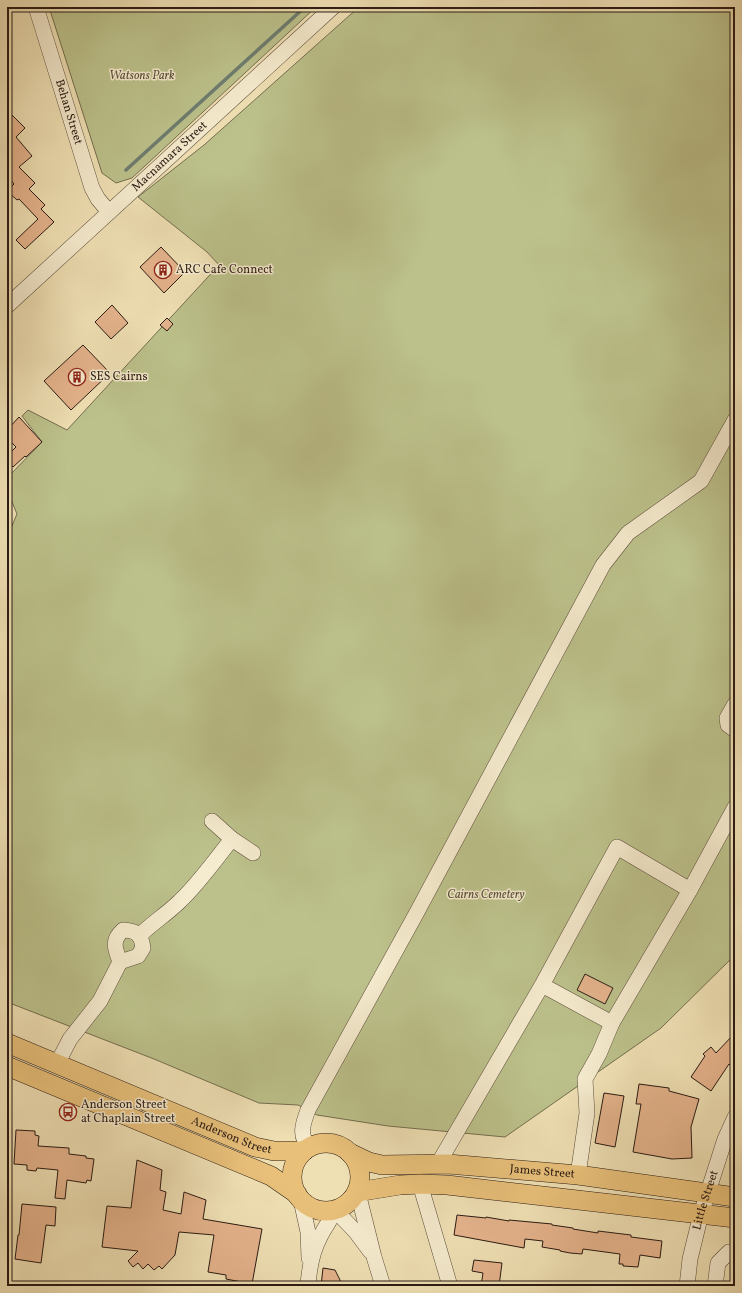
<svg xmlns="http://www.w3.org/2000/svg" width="742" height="1293" font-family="Vollkorn,serif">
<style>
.green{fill:#bcc18b;stroke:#746e50}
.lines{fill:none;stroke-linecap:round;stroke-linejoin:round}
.stream{stroke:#6e7d70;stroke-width:3.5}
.building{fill:#e4b38c;stroke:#2b1c14}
.minor-casing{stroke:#5c4d3c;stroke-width:16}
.major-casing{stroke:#2b1c14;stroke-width:20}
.minor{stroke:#f5ebce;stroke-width:15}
.major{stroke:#e8c07a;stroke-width:19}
.labels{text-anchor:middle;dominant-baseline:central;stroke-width:3;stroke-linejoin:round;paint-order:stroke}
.park-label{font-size:12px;font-style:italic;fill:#564e38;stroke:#f5ebce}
.street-label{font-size:12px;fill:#2b1c14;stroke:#f5ebce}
.poi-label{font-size:12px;fill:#2b1c14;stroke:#f5ebce;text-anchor:start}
</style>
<rect width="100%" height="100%" fill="#efe0b4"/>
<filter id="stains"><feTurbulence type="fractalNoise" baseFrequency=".005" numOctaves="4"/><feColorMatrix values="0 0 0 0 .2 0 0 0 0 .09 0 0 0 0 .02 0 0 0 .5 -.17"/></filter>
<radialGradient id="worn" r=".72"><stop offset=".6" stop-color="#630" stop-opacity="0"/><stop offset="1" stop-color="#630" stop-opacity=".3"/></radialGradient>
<!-- green -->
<path class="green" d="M49,7h267l-184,171 -16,5 -14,-10z
M359,7h376v948l-74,73 -156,109 -117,-11 -71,-11 -19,-10 -39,-2 -105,-44 -147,-57v-473l4,-1 6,-14 -10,-24v-12l35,-36 -20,-26 6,-6 39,20 152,-165 -12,-13 -69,-55 66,-52z"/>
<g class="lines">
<!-- stream -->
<path class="stream" d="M126,170l179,-163"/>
</g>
<!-- building -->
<path class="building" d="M12,115l13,13 -9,9 16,19 -13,11 16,16 -6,6 16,16 -4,4 13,13 -29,27 -9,-9 22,-21 -19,-20 -2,1 -10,-9 7,-7 -7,-9v-56z
M161,247l24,25 -21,21 -24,-26z
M112,305l16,18 -17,16 -16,-17z
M167,318l6,6 -6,7 -7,-6z
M83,345l27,28 -39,37 -27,-29z
M19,417l23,25 -16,15 -1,-1 -12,11 -6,-6v-5l9,-9 -9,-9v-8z
M585,974l28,14 -8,16 -28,-14z
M735,1033v37l-6,-6 -18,27 -20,-14 14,-21 -2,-2 8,-7 5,6z
M639,1084l30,4v3l30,8 -8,28 1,31 -20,1 -39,-7 8,-48h-5z
M604,1093l20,3 -9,51 -20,-4z
M16,1130l19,1v4l4,1 -1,10 31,2v6l17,2v2l8,1 -3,22 -4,-1 -1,3 -19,-3 -2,19 -10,-1 3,-28 -21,-2 -1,3 -9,-1v-5l-13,-1z
M137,1160l25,10 -2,20 6,2 -3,18 18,4 3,-22 22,8 -3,19 59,10 -10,55 -26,-5v-4l-18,-3 6,-37 -35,-3 -4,23 -13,14 -3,-3 -5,4 -6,-6 -5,5 -5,-6 -5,4 -5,-6 10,-10 -36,-4 5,-41 24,2z
M22,1204l34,3 -1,19 -9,-1 -5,38 -26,-4 3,-24h1z
M457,1215l29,3v-1l23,4v-1l43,4v1l21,3v1l25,4v-2l33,4v2l31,4 -2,17 -20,-3 -2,12 -15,-1v-2h-4l1,-10 -37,-5 -1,5 -12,-1 -10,-2v-1l-18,-3 1,-6 -18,-2 -1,9 -70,-13z
M474,1260l28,3 -3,23h-18l2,-13 -11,-2z
M323,1268l12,2 8,16h-22z"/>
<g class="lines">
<defs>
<g id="minor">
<path id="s1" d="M36,7l56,181 6,11 11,13"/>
<path id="s2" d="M7,306l326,-299"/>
<path d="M735,704l-8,14 1,7 7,5"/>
<path d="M232,839l21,14"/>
<path d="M690,890l45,-83"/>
<path d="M139,936c13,-13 28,-22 41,-35 19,-18 35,-41 52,-62l-20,-18"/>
<path d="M57,1064l13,-25 30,-38 20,-39c-5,-14 -9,-21 3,-32 15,1 18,4 20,18l-5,8 -18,6"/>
<path d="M310,1147c-12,-10 -7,-24 -2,-37l108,-196 187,-349 25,-32 73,-52 34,-61"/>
<path d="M438,1164l104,-179 75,-138 73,43 -78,133 -70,-38"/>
<path d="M578,1175l9,-62 -2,-34 14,-25 13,-31"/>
<path d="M420,1184l30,102"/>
<path d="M356,1193l4,8 14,56 9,29"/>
<path d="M301,1200l7,32 1,26"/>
<path d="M335,1210l20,21 15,20"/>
<path d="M308,1286c1,-16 4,-34 12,-49 4,-9 11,-17 15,-27"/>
<path id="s3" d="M687,1286l3,-27 11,-45 24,-75 10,-22"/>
<path d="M715,1286l3,-23 11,-11 6,2"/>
</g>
<g id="major">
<path id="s4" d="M7,1043l248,104 19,4h30"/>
<path d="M7,1066l264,110 26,18"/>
<circle cx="326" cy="1177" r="34"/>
<path id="s5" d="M350,1153l19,9 13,3 66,-1 130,11 157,22"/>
<path d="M357,1192l43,-7 20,-1 27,1 288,33"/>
</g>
</defs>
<!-- minor casing -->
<use href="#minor" class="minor-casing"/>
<!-- major casing -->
<use href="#major" class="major-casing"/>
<!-- minor -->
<use href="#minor" class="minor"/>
<!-- major -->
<use href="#major" class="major"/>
</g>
<!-- icons -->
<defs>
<symbol id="building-ring" viewBox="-11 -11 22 22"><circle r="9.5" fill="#f5ebce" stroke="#8f2418" stroke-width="1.5"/><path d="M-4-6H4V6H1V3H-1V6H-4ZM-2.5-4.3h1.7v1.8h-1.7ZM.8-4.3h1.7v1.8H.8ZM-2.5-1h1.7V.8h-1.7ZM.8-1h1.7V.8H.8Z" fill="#8f2418"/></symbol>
<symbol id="bus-ring" viewBox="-11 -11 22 22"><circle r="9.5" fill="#f5ebce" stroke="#8f2418" stroke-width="1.5"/><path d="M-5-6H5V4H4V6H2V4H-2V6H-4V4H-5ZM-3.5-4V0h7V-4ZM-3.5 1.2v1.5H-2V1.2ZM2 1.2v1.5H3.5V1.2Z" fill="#8f2418"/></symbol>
</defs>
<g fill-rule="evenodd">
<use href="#building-ring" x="153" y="260" width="20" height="20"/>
<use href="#building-ring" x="67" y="367" width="20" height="20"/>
<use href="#bus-ring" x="58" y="1102" width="20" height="20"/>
</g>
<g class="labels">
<!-- park labels -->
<g class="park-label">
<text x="142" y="76">Watsons Park</text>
<text x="486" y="895">Cairns Cemetery</text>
</g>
<!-- street labels -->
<g class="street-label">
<text stroke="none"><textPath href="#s1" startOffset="110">Behan Street</textPath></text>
<text stroke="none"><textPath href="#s2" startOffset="221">Macnamara Street</textPath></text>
<text stroke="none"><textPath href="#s4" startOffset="243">Anderson Street</textPath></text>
<text stroke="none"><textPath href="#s5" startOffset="195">James Street</textPath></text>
<text stroke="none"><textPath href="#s3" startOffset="88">Little Street</textPath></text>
</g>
<!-- poi labels -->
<g class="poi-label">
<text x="176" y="270">ARC Cafe Connect</text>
<text x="90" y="377">SES Cairns</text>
<text x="81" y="1105">Anderson Street<tspan x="81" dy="14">at Chaplain Street</tspan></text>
</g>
</g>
<!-- margin -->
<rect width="742" height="1293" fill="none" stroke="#efe0b4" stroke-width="24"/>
<rect x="8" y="8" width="726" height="1277" fill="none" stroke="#2b1c14" stroke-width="2"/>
<rect x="12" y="12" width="718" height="1269" fill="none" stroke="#2b1c14"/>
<rect width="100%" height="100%" filter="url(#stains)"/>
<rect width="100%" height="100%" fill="url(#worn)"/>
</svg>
